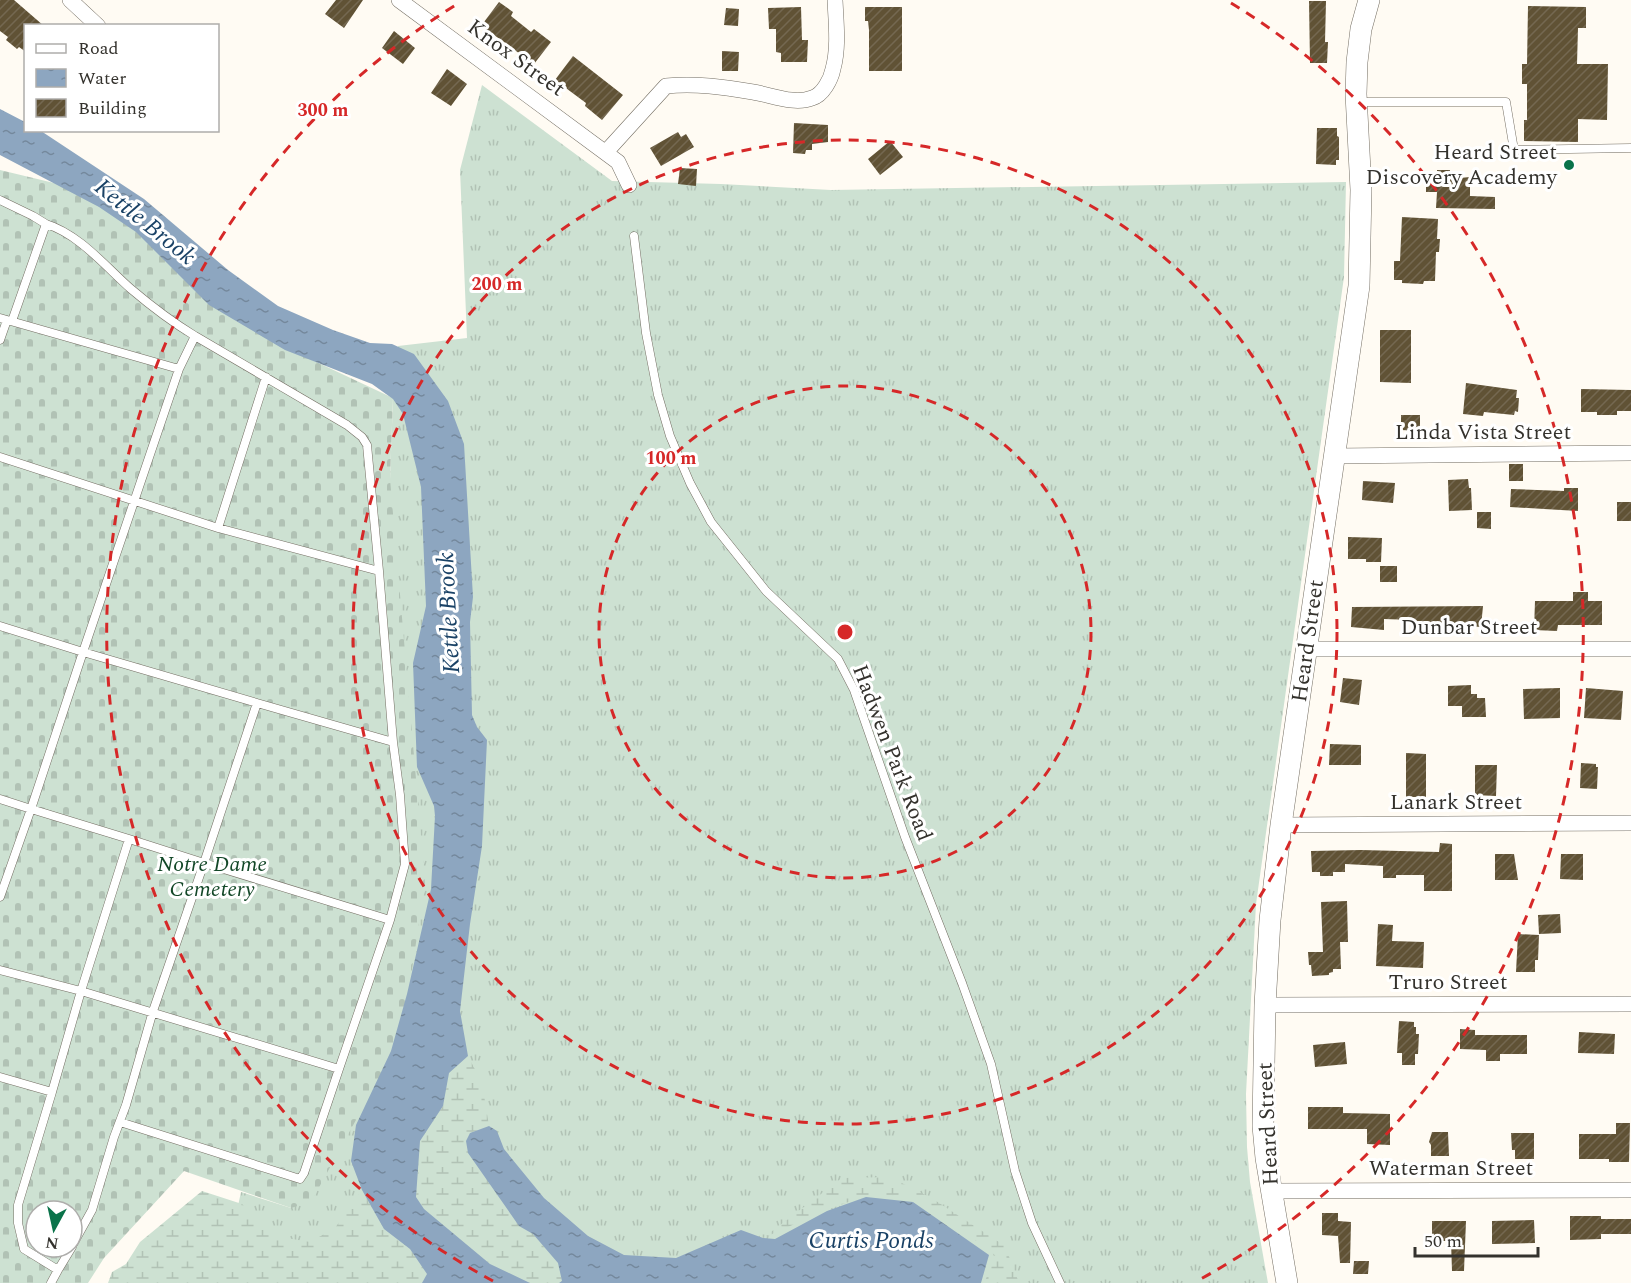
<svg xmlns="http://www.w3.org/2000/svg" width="1631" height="1283" font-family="Spectral,serif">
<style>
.grass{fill:url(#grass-tufts)}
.wetland{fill:url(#wetland-marsh)}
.cemetery{fill:url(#cemetery-stones);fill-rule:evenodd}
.water{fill:url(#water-ripples)}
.building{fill:url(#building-hatch)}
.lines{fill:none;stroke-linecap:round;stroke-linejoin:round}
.lane-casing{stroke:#746e63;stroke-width:9}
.street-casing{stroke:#746e63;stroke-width:16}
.secondary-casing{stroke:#746e63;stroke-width:22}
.lane{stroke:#fff;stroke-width:8}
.street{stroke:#fff;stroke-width:15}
.secondary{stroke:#fff;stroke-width:21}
.ring{fill:none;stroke:#d62828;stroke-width:3;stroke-dasharray:10 8}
.poi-dot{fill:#0a734a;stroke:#fff;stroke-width:2}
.labels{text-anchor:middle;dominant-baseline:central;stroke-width:6;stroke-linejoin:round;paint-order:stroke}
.street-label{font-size:22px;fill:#34322d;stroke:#fff}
.poi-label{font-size:22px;fill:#34322d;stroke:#fff;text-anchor:end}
.park-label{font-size:22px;font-style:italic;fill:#134828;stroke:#fff}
.water-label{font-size:24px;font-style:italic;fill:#1a4266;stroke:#fff}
.centre{fill:#d62828;stroke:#fff;stroke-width:3}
.ring-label{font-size:18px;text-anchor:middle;font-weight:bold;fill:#d62828;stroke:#fff;stroke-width:6;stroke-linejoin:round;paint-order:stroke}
</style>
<defs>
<pattern id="grass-tufts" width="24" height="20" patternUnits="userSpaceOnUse" patternTransform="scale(1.5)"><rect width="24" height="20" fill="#cde1d2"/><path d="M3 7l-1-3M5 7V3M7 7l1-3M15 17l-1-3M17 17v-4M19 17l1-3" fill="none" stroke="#b1c2b5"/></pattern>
<pattern id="wetland-marsh" width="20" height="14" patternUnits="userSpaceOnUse" patternTransform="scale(1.5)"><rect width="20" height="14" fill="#cde1d2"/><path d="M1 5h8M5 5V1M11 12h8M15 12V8" fill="none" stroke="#b1c2b5"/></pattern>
<pattern id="cemetery-stones" width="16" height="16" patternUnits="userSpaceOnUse" patternTransform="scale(1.5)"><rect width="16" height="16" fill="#cde1d2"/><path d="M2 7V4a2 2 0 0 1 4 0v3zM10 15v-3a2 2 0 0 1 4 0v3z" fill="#b1c2b5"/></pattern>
<pattern id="water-ripples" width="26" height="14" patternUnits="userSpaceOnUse" patternTransform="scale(1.5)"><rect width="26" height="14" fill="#8da6c0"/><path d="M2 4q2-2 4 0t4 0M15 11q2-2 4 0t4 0" fill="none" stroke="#74889c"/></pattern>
<pattern id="building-hatch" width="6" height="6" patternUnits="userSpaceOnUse" patternTransform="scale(1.5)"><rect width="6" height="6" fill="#605235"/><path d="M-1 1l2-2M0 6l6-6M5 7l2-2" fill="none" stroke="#746851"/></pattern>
</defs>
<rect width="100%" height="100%" fill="#fffbf3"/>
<!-- grass -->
<path class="grass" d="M482,85l130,96 109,3 110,6 515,-8 -2,95 -88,627 -10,190 1,53 3,35 18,101h-982l-50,-68 5,-23 50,16 99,-729 3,-81 5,-52 69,-8 -7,-168z"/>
<!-- wetland -->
<path class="wetland" d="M468,1056l14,27 7,43 -19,7 49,93 14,8 25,29 4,18 -3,2h-29l-40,-19 -66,-55 -8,-12 4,-56 23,-35 6,-33z
M890,1177l43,22 72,47 14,37h-35l12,-27 -79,-61 -55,2 -38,14 -61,27 79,-60z
M362,1190l22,39 26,20 18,25 -6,9h-314l4,-11 14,-8 14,-22 62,-51 40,13 33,32 35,6 25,-14z"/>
<!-- cemetery -->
<path class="cemetery" d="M0,170l83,20 225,168 85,40 -3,81 35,404 -23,153 -91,166 -20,6 -107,-37 -80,87 -16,25h-88zM36,1211h36v36h-36z"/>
<!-- water -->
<path class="water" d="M0,109l25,13 1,8 15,1 103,68 84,71 50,36 55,24 37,13 22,1 22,10 34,47 16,43 9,153 -3,25 2,93 5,12 10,13 -5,106 -12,78 -10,87 8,45 -19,17 -6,33 -23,35 -4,56 8,12 66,55 40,19h-108l5,-9 -17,-25 -26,-20 -22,-39 -11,-29 5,-36 35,-74 16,-57 24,-105 4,-73 -1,-10 -17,-39 -4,-104 13,-57 -5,-119 -18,-73 -10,-15 -21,-15 -87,-34 -76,-45 -73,-73 -37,-25 -99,-52z
M489,1126l8,5 7,18 40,49 44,38 36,19 52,3 65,-28 22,8 12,1 52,-28 39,-14 47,5 76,53 -8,28h-422l3,-2 -4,-18 -25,-29 -14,-8 -51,-73 -2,-12 4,-8z"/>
<!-- building -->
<path class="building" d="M0,0h14l30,26h-18v26l-7,-5 -2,2 -11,-9 2,-3 -8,-6z
M336,0h27l-19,28 -19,-14z
M1309,1h17l-1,41h3l-1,21h-17z
M499,2l14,10 -2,4 20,16 3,-3 17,13 -17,22 -51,-37 3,-3 -2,-2z
M1528,6l58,1v21h-8l-1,36h31l-1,56 -29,-1v23l-54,-1v-21h3v-36h-5v-20h5z
M801,7l1,33h6l-1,22h-26v-9l-5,-1v-23h-7l-1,-21z
M865,7h37v64h-33v-41l-1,-9h-3z
M726,8l13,1 -1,17 -14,-1z
M394,31l21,17 -12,16 -21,-16z
M722,51l17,1 -1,19h-16z
M573,56l50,39 -21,25 -17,-14 1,-3 -31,-23z
M447,69l20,15 -16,22 -20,-13z
M794,123l34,2v17l-16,2v6h-6l-1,4 -12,-1z
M1317,128h20v8l2,1v23h-3v5l-20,-1z
M678,132l3,5 5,-3 8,13 -33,19 -11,-18z
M890,141l13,16 -23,18 -12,-16z
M680,168l17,1 -1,17 -18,-2z
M1437,170h13v3h10v5l10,-1v19l25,1v12l-59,-1 1,-16h-11v-18h11z
M1402,217l36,2 -1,20h3l-1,13h-3l-1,29h-11l-1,3 -21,-1v-3h-8v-19h6z
M1380,330h31v53l-31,-1z
M1466,383l51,7 -1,8h3l-1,14 -3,-1 -1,4 -30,-3 -1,4 -20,-2z
M1581,389l50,1v21h-14v4h-20v-3h-16z
M1401,415h19v16l-19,-1z
M1509,464h14v17h-14z
M1468,479l1,9h2l1,22 -23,1 -1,-31z
M1363,481l32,2 -2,20 -31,-3z
M1564,488h14v23l-68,-4 1,-18 53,2z
M1617,502h14v19h-14z
M1477,512h14v17l-14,-1z
M1348,537l34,1 -1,24h-15v-3h-18z
M1380,566h17v16h-17z
M1573,592h15v9h14v24h-44l-1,6 -23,-1 1,-29h38z
M1483,606l-2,21 -39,-3 1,4 -14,1v-3h-16l-1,-6 -28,-1v11l-33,-3 1,-20z
M1343,678l19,2 -3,25 -19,-3z
M1471,685v9h6v4h8l1,19h-24v-11h-14v-20z
M1560,688v30l-36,1 -1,-30z
M1586,688l37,3 -2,29 -37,-2z
M1330,744l31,1v20h-32z
M1406,753l20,1v43h-20z
M1581,763l15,1v3h2l-1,22 -17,-1z
M1475,765h22l-1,31 -21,-1z
M1440,843l12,1v47h-28v-16h-28v3h-13v-12l-38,-2v8h-12v4h-13v-4h-8l-1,-21 50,-1 78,2z
M1495,854h19l4,26h-23z
M1561,854h22v26l-23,-1z
M1347,901l1,41h-8l1,27h-8v3l-4,1v2l-17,1 -1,-11h-2l-1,-13h15l-2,-50z
M1560,914l1,19 -22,1 -1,-19z
M1378,924l15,1 -1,16 32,1 -1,26 -47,-2z
M1518,934l21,1 -1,25h-3v12h-19z
M1399,1021l15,1v5h2v7h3l-1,20h-3v11h-13v-12h-5z
M1460,1029l15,1v5h52v19h-27v7h-14v-11l-26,-1z
M1579,1032l36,2 -1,20 -36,-1z
M1345,1042l2,22 -32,3 -2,-22z
M1308,1107h35v6l47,1v31l-23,-1v-15h-59z
M1616,1123h14l-1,39h-20v-3h-30v-25h37z
M1432,1132h16l1,24h-18v-11l-2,-3z
M1511,1133h23v26h-19v-9h-3z
M1322,1213h16v8l13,1 -1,41h-10l-2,-27 -16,-1z
M1570,1216h31v3h30v15h-30v5l-31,1z
M1534,1220l1,23 -43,1v-23z
M1432,1221h34l-2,50h-12l-1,-30h-19z
M1354,1261h15l-1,13h-15z"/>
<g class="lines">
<defs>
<path id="lane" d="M1358,102h148l8,48 117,-2
M0,200l33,16 13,8
M634,236l12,97 12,62 12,41 20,47 21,39 55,69 72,68 16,31 51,147 57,146 29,81 24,107 17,52 28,60
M0,318l7,2 -7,20
M12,321l34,-97c33,10 60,43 85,65 20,17 41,33 64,47
M179,369l-96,283 174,51
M0,457l218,71 161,43 -12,-126 -5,-8 -15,-12 -152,-89 -16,33 -172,-49
M218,528l48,-151
M379,571l14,171
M0,626l83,26 -52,157 98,30 -48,152 -81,-21
M0,799l31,10 -31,88
M0,1077l52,15 -34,113v18l6,26 34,21 -7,13
M52,1092l29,-101 258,78 51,-149 -186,-57 53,-160 136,39 7,53 5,69 -15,56
M120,1122l180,57 4,-6 35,-104
M72,1246l20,-36 22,-73 12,-32 27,-94 51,-148 -75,-24
M58,1270l14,-23"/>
<path id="street" d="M70,0l28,26
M399,0l219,162 11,23
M606,152l60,-66c29,-3 58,1 87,6 19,3 41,13 59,6 11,-3 19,-19 21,-29 6,-22 3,-46 2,-69
M1335,456l296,-3
M1307,649h324
M1281,825l350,-2
M1265,1005l366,-1
M1271,1191l360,-1"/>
<path id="secondary" d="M1287,1283l-21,-125 -3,-32 2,-121 5,-85 11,-95 78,-539 2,-96 -5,-96 1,-32 4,-33 8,-29"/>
</defs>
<!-- lane casing -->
<use href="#lane" class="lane-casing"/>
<!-- street casing -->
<use href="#street" class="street-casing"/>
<!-- secondary casing -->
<use href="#secondary" class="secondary-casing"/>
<!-- lane -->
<use href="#lane" class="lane"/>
<!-- street -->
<use href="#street" class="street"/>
<!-- secondary -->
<use href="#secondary" class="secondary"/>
</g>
<!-- distance rings -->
<g class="ring">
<circle cx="845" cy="632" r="246"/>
<circle cx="845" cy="632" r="492"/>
<path d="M493 1281A738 738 0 0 1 459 3M1231 3A738 738 0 0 1 1197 1281"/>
</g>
<!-- markers -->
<circle class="poi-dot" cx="1569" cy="165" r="6"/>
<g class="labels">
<!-- street labels -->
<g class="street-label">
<text transform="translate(516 58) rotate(36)">Knox Street</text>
<text x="1483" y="432">Linda Vista Street</text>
<text x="1469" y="627">Dunbar Street</text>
<text transform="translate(1308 641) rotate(-82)">Heard Street</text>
<text transform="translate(892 753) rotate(69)">Hadwen Park Road</text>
<text x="1456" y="802">Lanark Street</text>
<text x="1448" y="982">Truro Street</text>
<text transform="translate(1268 1124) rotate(-93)">Heard Street</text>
<text x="1451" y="1168">Waterman Street</text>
</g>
<!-- poi labels -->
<g class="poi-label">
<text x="1557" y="152">Heard Street<tspan x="1557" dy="25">Discovery Academy</tspan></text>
</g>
<!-- park labels -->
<g class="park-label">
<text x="212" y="864">Notre Dame<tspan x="212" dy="25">Cemetery</tspan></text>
</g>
<!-- water labels -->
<g class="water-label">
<text transform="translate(145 222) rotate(39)">Kettle Brook</text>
<text transform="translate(449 613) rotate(-93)">Kettle Brook</text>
<text x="871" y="1241">Curtis Ponds</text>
</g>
</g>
<circle cx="845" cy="632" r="9" class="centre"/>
<g class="ring-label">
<text x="323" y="116">300 m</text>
<text x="497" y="290">200 m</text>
<text x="671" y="464">100 m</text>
</g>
<!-- legend -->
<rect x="24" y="24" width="195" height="108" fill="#ffffff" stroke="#aeadab" stroke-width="1.5"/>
<rect x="36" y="44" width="30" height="9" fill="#ffffff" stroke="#aeadab" stroke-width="1.5"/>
<text x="78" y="54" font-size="18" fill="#34322d">Road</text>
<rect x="36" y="69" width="30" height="18" fill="url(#water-ripples)" stroke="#aeadab" stroke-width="1.5"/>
<text x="78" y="84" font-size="18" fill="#34322d">Water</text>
<rect x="36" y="99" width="30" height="18" fill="url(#building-hatch)" stroke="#aeadab" stroke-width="1.5"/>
<text x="78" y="114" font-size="18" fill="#34322d">Building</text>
<!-- north arrow -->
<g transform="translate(54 1229) rotate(188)"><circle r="28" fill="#ffffff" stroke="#aeadab" stroke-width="1.5"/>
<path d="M0-4.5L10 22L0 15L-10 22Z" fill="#0a734a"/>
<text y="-9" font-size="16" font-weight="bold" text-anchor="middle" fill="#34322d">N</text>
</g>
<!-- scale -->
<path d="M1415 1247v9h123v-9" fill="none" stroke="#34322d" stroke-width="3"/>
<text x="1424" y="1247" font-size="18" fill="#34322d" stroke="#ffffff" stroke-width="4.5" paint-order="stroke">50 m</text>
</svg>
